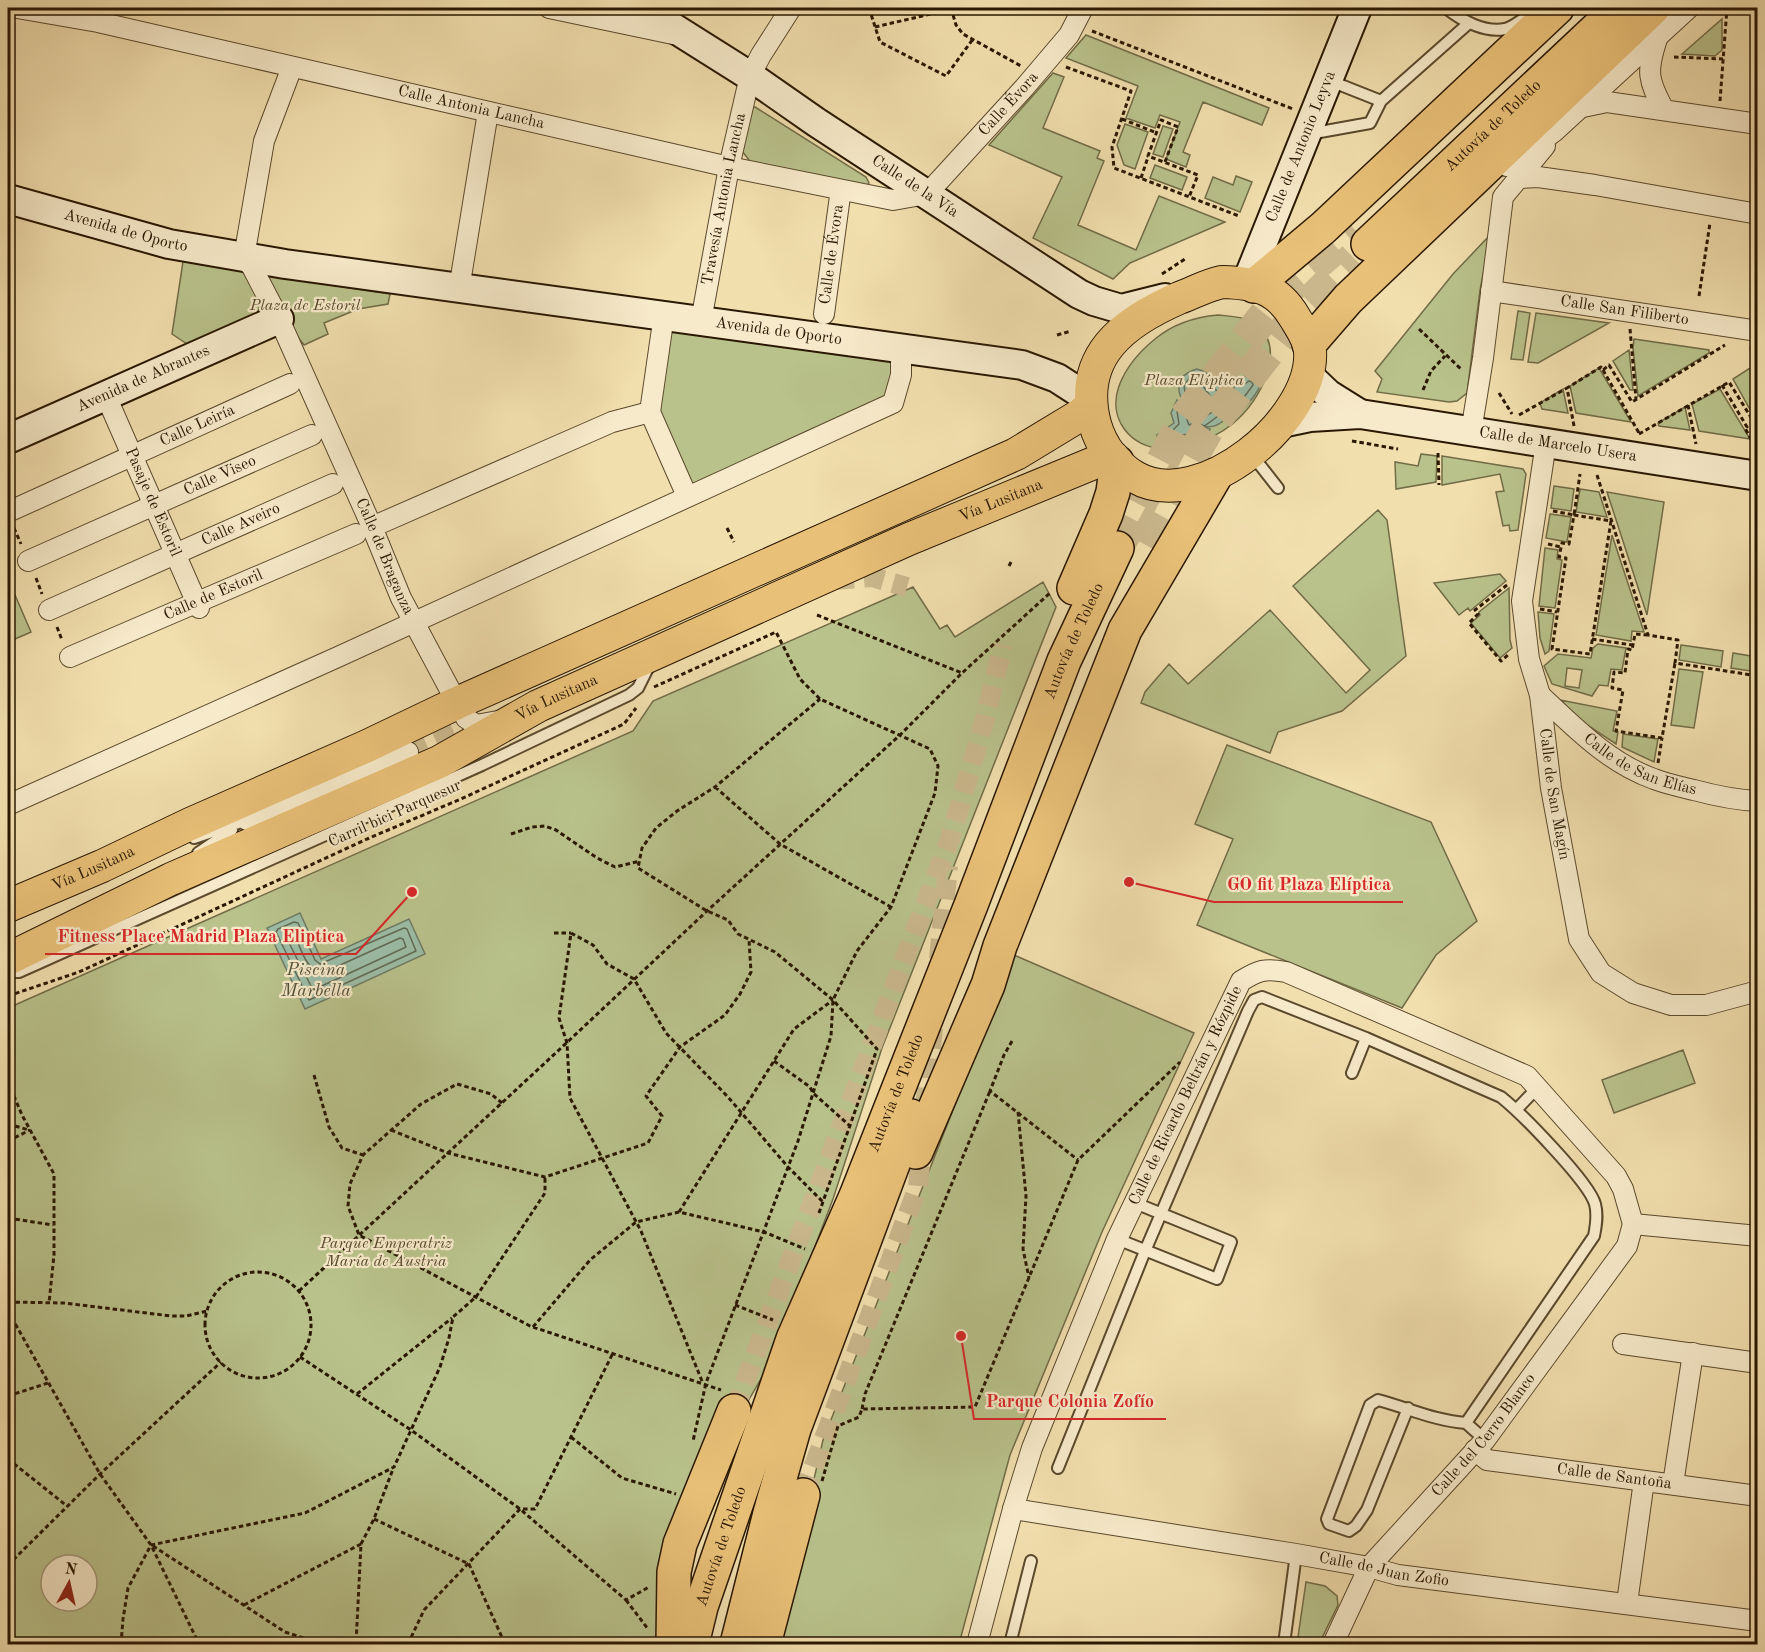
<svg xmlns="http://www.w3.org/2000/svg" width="1765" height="1652" font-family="'Old Standard TT',serif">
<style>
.green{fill:#b9c28b;stroke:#716c46;stroke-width:1.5;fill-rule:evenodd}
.water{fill:#9cbda7;stroke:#6e7b65;stroke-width:1.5}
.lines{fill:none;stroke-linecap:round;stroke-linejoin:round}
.shore{stroke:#626a54;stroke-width:1.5}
.street-tunnel{stroke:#cab78c;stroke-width:20;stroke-dasharray:20 10;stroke-linecap:butt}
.highway-tunnel{stroke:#cab78c;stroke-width:33;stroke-dasharray:33 16;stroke-linecap:butt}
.lane-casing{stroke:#5b492d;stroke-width:14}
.street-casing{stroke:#5b492d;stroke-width:22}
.secondary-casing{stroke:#291702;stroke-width:32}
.primary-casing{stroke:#291702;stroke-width:34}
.highway-casing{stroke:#291702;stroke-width:36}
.path{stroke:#291702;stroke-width:3;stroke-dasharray:4.5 3;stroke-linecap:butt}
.lane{stroke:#f7eaca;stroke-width:10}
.street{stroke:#f7eaca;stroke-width:20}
.secondary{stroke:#f7eaca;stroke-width:28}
.primary{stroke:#e9c077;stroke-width:32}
.highway{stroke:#e9c077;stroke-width:33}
.labels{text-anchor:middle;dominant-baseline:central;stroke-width:4.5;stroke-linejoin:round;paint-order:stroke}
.street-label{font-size:16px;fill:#291702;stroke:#f7eaca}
.park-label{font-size:16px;font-style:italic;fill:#544a2b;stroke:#f7eaca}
.water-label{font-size:18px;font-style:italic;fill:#51513c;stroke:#f7eaca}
.leader{fill:none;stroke:#d62828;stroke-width:2}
.callout-dot{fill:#d62828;stroke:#f7eaca;stroke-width:2}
.callout-label{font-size:18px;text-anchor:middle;font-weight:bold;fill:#d62828;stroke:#f7eaca;stroke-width:4.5;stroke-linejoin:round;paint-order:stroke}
</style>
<rect width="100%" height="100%" fill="#f2dfae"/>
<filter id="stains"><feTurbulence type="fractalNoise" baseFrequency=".00333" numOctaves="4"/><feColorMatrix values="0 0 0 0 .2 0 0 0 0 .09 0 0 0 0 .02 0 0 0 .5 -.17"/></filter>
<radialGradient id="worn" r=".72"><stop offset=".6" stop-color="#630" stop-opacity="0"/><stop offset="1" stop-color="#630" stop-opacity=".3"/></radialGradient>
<!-- green -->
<path class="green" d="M1722,19v31l-7,6 -33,-2z
M1086,35l183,73 -7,17 -59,-23 -20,50 7,3 -4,12 -20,-8 14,-37 -20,-7 -5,13 -29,-10 12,-32 -72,-28z
M1053,73l11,4 -21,51 57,23 -3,7 7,3 -26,64 58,25 23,-54 66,26 -95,41 -17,16 -80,-41 29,-61 -73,-32z
M755,107l111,70 3,6 -2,3 -113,-22 -5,-4 -7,-9 9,-43z
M1125,124l23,8 -13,37 -11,-4 -7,-20z
M1163,126l10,3 -10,28 -10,-3z
M1155,165l32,12 -5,13 -32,-12z
M1236,176l16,6 -12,30 -35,-14 8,-21 20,8z
M1491,234l-11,56 -13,103 -10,8 -8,1 -72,-10 5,-13 -7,-8 78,-97z
M184,255c11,2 44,6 52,11 14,9 25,28 23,44l-7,5 -65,29 -15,-10z
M262,269l37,11 91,14 -2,10 -30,5 -34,14 4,11 -24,11 -23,-30z
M1518,311l12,2 -7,47 -12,-1z
M1536,313l73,10 -71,40 -10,-1z
M1218,315c9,1 18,1 27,4 47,17 19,76 -6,99 -18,18 -49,31 -75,31 -33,-1 -57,-30 -45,-63 7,-19 20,-34 36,-47 18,-15 40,-22 63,-24z
M661,330l240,19 -8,54 -206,93 -37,-84z
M1634,339l75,11v3l-71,43 -5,-48z
M1629,350l4,40h-3l-17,-29z
M1599,368l32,54 -55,-9 -6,-27z
M1750,368l5,44 -3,1 -19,-34z
M1563,389l5,24 -26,-4 -2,-6z
M1720,389l30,50 -51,-8 -7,-27z
M1685,407l5,23 -31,-4 -1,-3z
M1421,454l16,2 -1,26 -40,7 -1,-27 23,4z
M1442,456l81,13 3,5 -8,56 -8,1 -1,-6 -6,1 -7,-34 8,-1 -4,-17 -58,11z
M1554,486l20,3 -3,22 -20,-3z
M1580,489l19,3 8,25 -31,-5z
M1607,492l57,10 -17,113z
M1378,510l9,10 19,136 -64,55 -64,21 -8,21 -129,-50 4,-11 24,-28 19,20 82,-74 76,83 24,-23 -77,-84z
M1550,514l21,3 -4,25 -21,-4z
M1612,535l32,97 -12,-1 -1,10 -35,-6z
M1545,548l13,2 -1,9 5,1 -7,48 -16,-2z
M1500,574l6,7 -36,30 -2,-3 -9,7 -25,-32z
M1043,582l13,25 -174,441 -49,151 -19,50 -46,118 -28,48 -10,-5 -63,234h-659v-636l625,-277 20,-30 260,-114 27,42 7,-4 8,12zM51,1565h36v36h-36z
M12,588l19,44 -23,10v-52z
M1509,588l1,52 2,8 -12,10 -29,-35 9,-8 -1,-3z
M1538,612l16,2 -5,37 -4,3 -5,-16z
M1598,644l28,4 -4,22 -11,-1 -3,17 -9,-1 -7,11 -40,-12 -8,-18 14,-12 33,4 2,-10zM1567,668l15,2 -3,18 -14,-2z
M1681,645l42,6 -2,16 -42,-7z
M1733,653l24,4v15l-26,-4z
M1679,669l24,3 -9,56 -23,-3z
M1560,700l57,11 -4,20 5,1 -2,12 -32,-21z
M1623,734l35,5 -4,23 -32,-15z
M1227,745l204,77 46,99 -41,34 -34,53 -205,-83 36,-86 -38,-15z
M1014,955l180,78 -92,199 -92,223 -51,189h-183l47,-204z
M1683,1050l12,33 -81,30 -12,-33z
M1306,1582l19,4 12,10 1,9 -19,39h-22z"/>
<!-- water -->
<path class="water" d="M1197,369c16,4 25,18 33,31l-1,16c-18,18 -30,12 -42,-7 -11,-17 -14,-33 10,-40z
M1256,369l6,1c4,17 -15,35 -26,46h-4l1,-16 -16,-25 15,-2 8,6z
M1177,400c13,13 13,24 33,29l-1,3c-14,7 -39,18 -52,7v-4l17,-12 -3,-10z
M300,913l21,46 88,-40 16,35 -120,55 -38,-81z"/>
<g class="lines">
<!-- shore -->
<path class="shore" d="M1198,376l11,5 20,26c-17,14 -32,28 -56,30l-2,-5 8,-8 -2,-13 9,-11 -2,-15 5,-6z
M1249,381l3,1 1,3 -11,15 -4,1 -5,-16h10z
M1195,384l8,2 15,21c-3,4 -24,17 -29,18l-4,-11 8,-10 -1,-17z
M294,922l4,1 17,37 5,4 84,-36 3,1 9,22 -107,49 -33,-68 2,-3z
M291,932l3,1c7,15 12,42 33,38l73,-33 3,1 3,8 -93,43 -27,-53 1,-3z"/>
<!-- street-tunnel -->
<path class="street-tunnel" d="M834,580l38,-3 35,10
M408,752l80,-35
M939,959l9,-93
M925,1108l8,-81
M734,1411l216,-572 35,-120 18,-74
M803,1495l115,-308 4,-46"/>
<!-- highway-tunnel -->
<path class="highway-tunnel" d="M1144,544l63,-114 90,-115 57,-57
M1117,548l68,-130 95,-122 75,-66"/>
<defs>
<path id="lane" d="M1446,8c15,12 38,25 59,21 8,-2 18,-10 25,-15
M1328,80l53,21
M1309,134l61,-11 11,-22 88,-78
M1252,455l26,33
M194,838l53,-18
M198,853l34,-23
M8,972h11l463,-207 147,-70 9,-7 12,-24
M1352,1073l14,-35
M1517,1109l21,-22
M1117,1239l100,40 14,-37 -96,-39
M1408,1408l-41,102 -11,16 -7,5 -20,-7 -2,-5 43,-114 8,-5c30,8 58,21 88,23
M1058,1468l87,-217 103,-240 6,-11 8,-3 104,41 135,59c20,16 88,85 94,107 3,11 1,22 -1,32l-128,187 19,17
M1010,1644l21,-83
M1284,1644l12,-90"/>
<g id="street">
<path id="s1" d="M17,8l81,14 631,145 164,33 34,-6 97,-106 45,-53 14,-27"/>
<path d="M549,8l124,26"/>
<path d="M1657,39c-11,33 -9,41 7,71"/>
<path id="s2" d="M292,67l-28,74 -20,116 8,10 27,52 93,208 29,71 56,105 9,15 10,7 22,-4"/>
<path d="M1583,107l24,-5 151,22"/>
<path d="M1506,166l49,-35 134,-123"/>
<path d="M1519,178l19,-1 57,8 163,29"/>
<path d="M459,289l29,-177"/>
<path id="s3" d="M1491,291l267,40"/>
<path id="s4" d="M824,314l16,-118"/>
<path d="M664,315l-14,97 37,84"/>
<path id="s5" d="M701,321l28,-154 21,-91 11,-21 30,-47"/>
<path id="s6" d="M106,396l93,212"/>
<path d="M1471,432l12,-74 20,-161 42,-51"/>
<path id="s7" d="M1546,443l-24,158 7,58 11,36 11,93 28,151 22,34 32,20 38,12h35l52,-14"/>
<path id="s8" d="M8,512l282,-128"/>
<path d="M372,527l240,-105 38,-10"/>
<path id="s9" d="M28,561l284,-126"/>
<path id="s10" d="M49,610l284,-126"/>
<path id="s11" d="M70,657l286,-123"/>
<path id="s12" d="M1540,695c35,33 69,68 114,84 13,5 27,8 40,11 22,6 41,10 64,11"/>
<path d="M8,805l332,-149 553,-253 8,-28v-26"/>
<path d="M247,820l161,-68"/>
<path d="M1633,1224l125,12"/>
<path d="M1623,1344l135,19"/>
<path id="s13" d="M1475,1450l12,10 271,36"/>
<path d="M1673,1484l20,-131"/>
<path id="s14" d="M1013,1509l283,45 73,13 29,8 360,46"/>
<path d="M1627,1603l17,-122"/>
<path id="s15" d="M977,1644l36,-135 19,-61 85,-209 124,-258c18,-11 24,-13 45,-9l241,104 89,100 7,13 10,35"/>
<path id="s16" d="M1333,1644l36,-77 116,-127 142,-194 6,-22"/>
</g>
<g id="secondary">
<path id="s17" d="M642,8l108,68 66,46 263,172 15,7 27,8 44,-11"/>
<path id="s18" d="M8,199l161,45 116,20 737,101 35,13 34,22"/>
<path id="s19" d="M1246,284l111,-276"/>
<path d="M1307,374l21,20 32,20"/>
<path id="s20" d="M1281,423l29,-6 50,-3 398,62"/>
<path id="s21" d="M8,439l271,-120"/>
</g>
<g id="primary">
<path d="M1222,282c33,1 55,5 73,36 6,10 14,21 15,33 5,68 -110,164 -175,126 -19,-11 -34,-31 -40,-53 -18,-68 29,-102 84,-126 14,-5 28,-13 43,-16z"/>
<path id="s22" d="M8,906l94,-40 88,-42 175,-77 92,-44 559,-249 61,-37 14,-11"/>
<path id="s23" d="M8,959l163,-80 268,-117 99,-56 371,-167 192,-79 12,-3"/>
</g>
<g id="highway">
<path id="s24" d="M1368,244l251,-236"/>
<path d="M1254,286l69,-58 234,-220"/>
<path d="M1309,344l39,-45 305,-291"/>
<path d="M1074,588l32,-74 7,-22 4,-30"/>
<path d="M916,1152l72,-167 12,-39 125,-316 91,-155"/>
<path d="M673,1644l1,-72 6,-28 54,-133"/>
<path id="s25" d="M692,1644l9,-37 92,-268 63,-143 115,-291 93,-244 53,-113"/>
<path d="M737,1644l33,-131 24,-84 117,-313"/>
<path d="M764,1644l39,-149"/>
</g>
</defs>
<!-- lane casing -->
<use href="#lane" class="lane-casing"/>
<!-- street casing -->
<use href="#street" class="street-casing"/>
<!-- secondary casing -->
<use href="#secondary" class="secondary-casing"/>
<!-- primary casing -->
<use href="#primary" class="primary-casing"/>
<!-- highway casing -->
<use href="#highway" class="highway-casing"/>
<!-- path -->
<path class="path" d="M869,8l11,34 66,34 27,-37
M951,8l5,17 7,9 58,32
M875,27l77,-18
M1092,31l201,78
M1674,57l49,2
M1066,67l65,24 -19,56 2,21 125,48
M1720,101l7,-93
M1122,119l35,14
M1165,162l13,-35 -17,-7 -13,36 50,19 -9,22
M1141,178l7,-21
M1162,274l23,-15
M1699,296l11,-73
M1419,329l43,41
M1630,329l6,70
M1057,335l14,-4
M1751,347l6,69
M1603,370l36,63
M1722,385l25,42 -2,1 13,24
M1423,390l8,-19 14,-15
M1499,393l13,21
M1688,405l8,39
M1519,415l48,-27
M1574,426l-7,-38 34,-21 2,3 6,-5 23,37 93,-57
M1639,434l90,-52 23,37 6,-3
M1352,441l46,8
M1438,453l1,32
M1597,475l51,160 30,5 -3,23 83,13
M1553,511l21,4 6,-41
M1574,515l37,6 -21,133 -38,-5 14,-91 -7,-1 3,-14 7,1z
M14,528l7,16
M727,528l7,14
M1548,544l13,3
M1009,566l3,-6
M36,578l6,16
M1507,585l-32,25 3,4 -9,9 32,38 8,-7
M1540,609l17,3
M817,615l145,58
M57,627l5,13
M1648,635l-13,-1 -3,16 -4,-1 -3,24 -11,-1 -2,16 11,2 -7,41 46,7 13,-75
M1592,639l40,6
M654,687l122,-55 24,47 20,20 110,50 8,17 -3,27 -44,114 -34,44 -24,49 -2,36 -33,105 -92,242 -13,58
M1658,763l4,-25
M715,787l65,57 111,63
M511,834l21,-7 13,-1 11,4 41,28 18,9 25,-6
M554,933h17
M8,996l71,-24 288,-133 96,-41 161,-74 12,-16
M1012,1041l-8,14 -14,36 88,69
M774,1061l36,26 3,6 37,33
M314,1075l15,52 13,21 21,7
M8,1082l14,33 32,59v81l-5,48
M502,1103l-11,-9 -34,-10 -36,20 -58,51 -13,29 -2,22 11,29 171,91 191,64
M1018,1112l8,84 -3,53 6,29
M8,1124l21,6
M391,1130l57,23 97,24 103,-34 14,-27 -16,-20 34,-49 45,-32 15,-21 11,-22 -2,-32
M8,1141l22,-11
M679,1212l115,-183 39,-29
M819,1213l58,-164 -44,-49 -58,-48 -37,-18 -10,-14 -21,-9 -69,-43 4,-20 14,-20 21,-17 38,-24 105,-88
M8,1218l45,7
M205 1325a53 53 0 1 1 106 0a53 53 0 1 1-106 0Z
M299,1291l261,-242 147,-138 193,-176 62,-62 89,-81
M8,1302l56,1 107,13h15l21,-5
M735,1305l38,15
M8,1311l92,163 51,71 48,99
M533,1327l57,-67 46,-38 43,-10 85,20 41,17
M300,1357l111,73 109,79 106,91 23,-13
M702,1381l-61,-150 -71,-133 -3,-55 -8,-25 12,-85 22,12 14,19 27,15 32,54 62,64 60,70 35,35
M357,1394l95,-76
M8,1396l40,-13
M862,1409l3,-15 125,-303
M571,1437l51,41 54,16
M8,1459l59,47
M822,1481l16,-55 21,-9 3,-8 113,-2 103,-247 102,-98
M374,1519l95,45 36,80
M361,1544l13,-25 19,-50
M153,1546l132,86 37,12
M8,1565l92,-91 121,-112
M626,1600l22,29
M244,1605l117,-61 -5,100
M8,1633l2,11
M121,1644l2,-25 5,-31 23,-43 154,-32 89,-46 46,-100 9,-29 4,-21 23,-20 69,-104v-16
M408,1644l16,-34 96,-101h15l78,-156"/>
<!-- lane -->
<use href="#lane" class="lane"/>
<!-- street -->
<use href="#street" class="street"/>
<!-- secondary -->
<use href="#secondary" class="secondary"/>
<!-- primary -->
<use href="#primary" class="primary"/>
<!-- highway -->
<use href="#highway" class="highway"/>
</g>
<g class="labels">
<!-- street labels -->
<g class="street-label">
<text stroke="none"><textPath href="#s1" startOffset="1053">Calle Évora</textPath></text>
<text stroke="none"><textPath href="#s1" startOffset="465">Calle Antonia Lancha</textPath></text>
<text stroke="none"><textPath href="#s24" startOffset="172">Autovía de Toledo</textPath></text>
<text stroke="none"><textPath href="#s19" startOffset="148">Calle de Antonio Leyva</textPath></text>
<text stroke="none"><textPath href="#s17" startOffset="326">Calle de la Vía</textPath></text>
<text stroke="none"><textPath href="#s5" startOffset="124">Travesía Antonia Lancha</textPath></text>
<text stroke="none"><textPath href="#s18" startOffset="122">Avenida de Oporto</textPath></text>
<text stroke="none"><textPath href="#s4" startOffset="60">Calle de Évora</textPath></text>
<text stroke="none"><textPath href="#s3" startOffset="135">Calle San Filiberto</textPath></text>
<text stroke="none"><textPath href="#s18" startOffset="783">Avenida de Oporto</textPath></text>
<text stroke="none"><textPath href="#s21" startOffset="148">Avenida de Abrantes</textPath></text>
<text stroke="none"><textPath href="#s8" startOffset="208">Calle Leiría</textPath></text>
<text stroke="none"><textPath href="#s20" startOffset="280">Calle de Marcelo Usera</textPath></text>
<text stroke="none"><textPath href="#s9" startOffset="210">Calle Viseo</textPath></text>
<text stroke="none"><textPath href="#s6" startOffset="116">Pasaje de Estoril</textPath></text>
<text stroke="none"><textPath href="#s23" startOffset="1094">Vía Lusitana</textPath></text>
<text stroke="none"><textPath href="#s10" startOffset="210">Calle Aveiro</textPath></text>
<text stroke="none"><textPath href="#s2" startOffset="528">Calle de Braganza</textPath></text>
<text stroke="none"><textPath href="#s11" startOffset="156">Calle de Estoril</textPath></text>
<text stroke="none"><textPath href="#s25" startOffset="1074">Autovía de Toledo</textPath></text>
<text stroke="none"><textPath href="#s23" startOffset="608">Vía Lusitana</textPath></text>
<text stroke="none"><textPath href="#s12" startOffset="124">Calle de San Elías</textPath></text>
<text stroke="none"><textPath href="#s7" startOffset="356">Calle de San Magín</textPath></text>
<text transform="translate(395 814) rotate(-24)">Carril bici Parquesur</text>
<text stroke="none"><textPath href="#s22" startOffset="93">Vía Lusitana</textPath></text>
<text stroke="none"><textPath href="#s25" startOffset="588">Autovía de Toledo</textPath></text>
<text stroke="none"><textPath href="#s15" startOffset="588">Calle de Ricardo Beltrán y Rózpide</textPath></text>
<text stroke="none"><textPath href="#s16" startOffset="260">Calle del Cerro Blanco</textPath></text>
<text stroke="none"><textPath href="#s13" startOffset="144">Calle de Santoña</textPath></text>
<text stroke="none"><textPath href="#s25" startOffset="102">Autovía de Toledo</textPath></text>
<text stroke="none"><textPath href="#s14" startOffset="376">Calle de Juan Zofio</textPath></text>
</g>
<!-- park labels -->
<g class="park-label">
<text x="305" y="306">Plaza de Estoril</text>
<text x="1194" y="381">Plaza Elíptica</text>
<text x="386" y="1244">Parque Emperatriz<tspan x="386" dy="18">María de Austria</tspan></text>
</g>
<!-- water labels -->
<g class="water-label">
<text x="316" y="970">Piscina<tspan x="316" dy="21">Marbella</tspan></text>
</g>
</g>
<!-- callouts -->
<path class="leader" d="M1129 882L1214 902H1403M412 892L356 954H45M961 1336L974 1419H1166"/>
<g class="callout-dot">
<circle cx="1129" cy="882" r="6"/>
<circle cx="412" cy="892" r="6"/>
<circle cx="961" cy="1336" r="6"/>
</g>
<g class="callout-label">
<text x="1309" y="890">GO fit Plaza Elíptica</text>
<text x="201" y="942">Fitness Place Madrid Plaza Eliptica</text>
<text x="1070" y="1407">Parque Colonia Zofío</text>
</g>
<!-- margin -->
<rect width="1765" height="1652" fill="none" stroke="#f2dfae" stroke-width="30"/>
<rect x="9" y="9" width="1747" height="1634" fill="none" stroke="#291702" stroke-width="3"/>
<rect x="15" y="15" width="1735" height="1622" fill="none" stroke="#291702" stroke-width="1.5"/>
<!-- north arrow -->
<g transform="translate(69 1583) rotate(8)"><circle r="28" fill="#f7eaca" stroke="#a5967a" stroke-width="1.5"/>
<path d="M0-4.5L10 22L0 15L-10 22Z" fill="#8f2418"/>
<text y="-9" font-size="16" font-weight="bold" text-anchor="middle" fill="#291702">N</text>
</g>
<rect width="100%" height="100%" filter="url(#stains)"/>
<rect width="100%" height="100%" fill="url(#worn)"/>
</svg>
